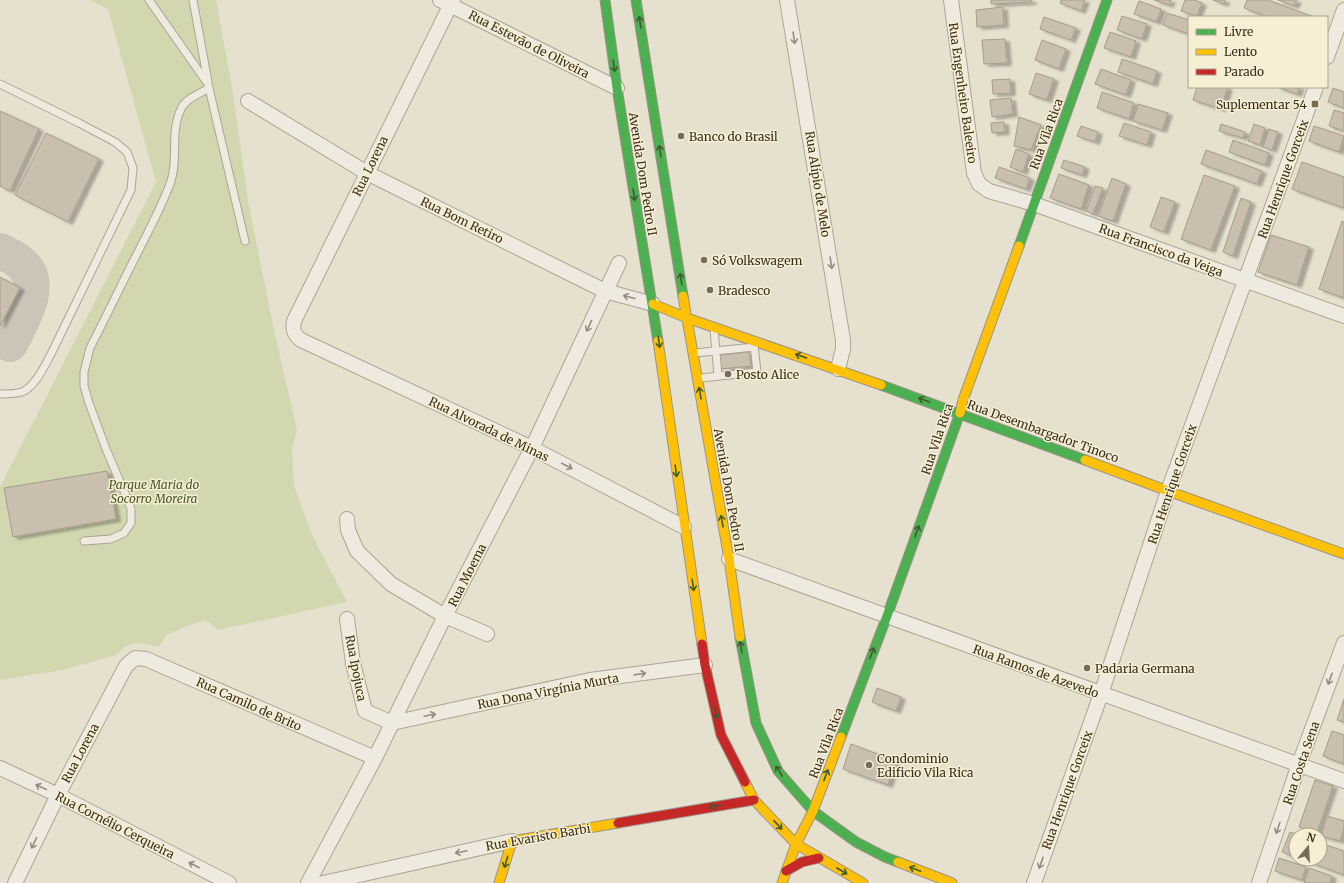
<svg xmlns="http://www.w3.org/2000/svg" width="1344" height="883" font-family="Merriweather,serif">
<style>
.green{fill:#d3d7b0}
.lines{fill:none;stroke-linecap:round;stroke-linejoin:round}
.taxiway{stroke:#cac5b7;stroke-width:36}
.building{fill:#cabeae;stroke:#a69c8d;filter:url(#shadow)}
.lane-casing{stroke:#aba596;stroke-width:9}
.street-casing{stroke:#aba596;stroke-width:16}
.fast-casing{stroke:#9b9487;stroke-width:11}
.slow-casing{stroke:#9b9487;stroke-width:11}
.jam-casing{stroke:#9b9487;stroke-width:11}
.lane{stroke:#eeeadf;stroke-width:7}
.street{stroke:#eeeadf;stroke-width:14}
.fast{stroke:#4caf50;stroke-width:9}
.slow{stroke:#ffc107;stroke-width:9}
.jam{stroke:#c62828;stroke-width:9}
.oneway{stroke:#415b30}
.oneway2{stroke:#948c7e}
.poi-dot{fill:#776c5c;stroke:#f7efd4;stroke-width:1.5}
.labels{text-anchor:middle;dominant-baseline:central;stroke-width:3;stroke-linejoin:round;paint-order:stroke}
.street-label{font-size:12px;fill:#3b2e1e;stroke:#f7efd4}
.poi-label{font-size:12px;fill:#3b2e1e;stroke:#f7efd4;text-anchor:start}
.park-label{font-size:12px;font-style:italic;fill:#475824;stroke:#f7efd4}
</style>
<defs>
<filter id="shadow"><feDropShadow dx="4.5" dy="2.5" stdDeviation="1" flood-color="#0004"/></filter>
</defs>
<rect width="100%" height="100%" fill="#e6e0ce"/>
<!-- green -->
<path class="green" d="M90,0h126l17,93 15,108 27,134 22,95 -5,20 2,36 18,49 35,67 -129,28 -12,-10 -16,5 -24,10 -7,12 -13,-3 -11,-1 -9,3 -10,9 -53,15 -63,10v-193l156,-305 -48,-173z"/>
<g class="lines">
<!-- taxiway -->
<path class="taxiway" d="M0,251c8,4 18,8 24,15 20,21 -4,57 -14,78"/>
</g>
<!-- building -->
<path class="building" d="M991,0h41v2l-41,2z
M1061,0h24l-4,11 -21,-8z
M1154,0h17l-2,5z
M1185,0h9l8,3 -5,13 -16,-5z
M1213,0h12l-1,4z
M1247,0h21l46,17h-46l-24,-9z
M1278,0h19l-3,6z
M1139,1l22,8 -4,13 -23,-8z
M1003,7l1,18 -27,2 -1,-17z
M1167,13l22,7v14l-26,-9z
M1122,16l25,8 -5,15 -25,-9z
M1044,17l32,11 -5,12 -31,-11z
M1110,32l26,9 -5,16 -27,-9z
M1005,39l2,24 -23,1 -2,-24z
M1042,40l24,9 -7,20 -24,-9z
M1122,59l35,12 -4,13 -35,-12z
M1101,69l30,11 -5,15 -31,-11z
M1036,73l18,6 -7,21 -18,-6z
M1010,79l1,14 -18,1 -1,-14z
M1197,87h31l-7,22 -28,-9z
M1277,87h23l-3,7z
M1333,88l11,4v16l-16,-6z
M1102,92l32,11 -5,16 -32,-11z
M1011,98l2,16 -21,3 -2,-17z
M1138,104l30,9 -6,17 -29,-9z
M1334,110l10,3v18l-15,-5z
M0,111l39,18 -29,62 -10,-5z
M1019,117l22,8 -10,25 -17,-4z
M1004,122l1,10 -13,1 -1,-10z
M1124,123l27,9 -4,13 -28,-9z
M1221,124l24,8 -2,6 -24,-7z
M1254,124l11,4 -5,17 -12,-4z
M1081,126l17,6 -3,10 -18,-6z
M1314,126l30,10 -5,16 -30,-11z
M1269,129l9,3 -6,18 -9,-3z
M46,133l53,26 -31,63 -53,-27z
M1233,140l36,13 -4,12 -36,-13z
M1016,149l13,5 -6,18 -13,-5z
M1206,150l56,21 -5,13 -56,-20z
M1064,160l21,7 -3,8 -21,-7z
M1302,162l42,15v31l-52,-19z
M999,167l31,11 -4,11 -31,-11z
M1059,174l30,11 -8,24 -31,-11z
M1204,175l31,11 -24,64 -30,-11z
M1112,178l14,6 -13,37 -15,-5z
M1095,186l8,2 -10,26 -7,-3z
M1161,197l14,5 -11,30 -14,-5z
M1241,198l10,4 -18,54 -10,-4z
M1342,221l2,1v76l-25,-9z
M1271,235l38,12 -12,38 -39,-13z
M0,277l20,11 -20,38z
M749,352l2,14 -30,3 -2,-14z
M107,471l9,48 -103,18 -9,-49z
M877,688l24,9 -5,14 -24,-9z
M1344,699v23l-7,-2z
M1332,731l12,4v29l-21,-8z
M851,744l45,17 -8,24 -45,-16z
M1315,780l18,6 -16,47 -18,-6z
M1327,816l17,5v7l-4,13 -19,-5z
M1290,832l9,3h-3v22l-14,-5z
M1320,843l24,8v24l-43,-16h19z
M1279,858l27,9 -4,13 -27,-9z
M1309,868l23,8 -2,7h-22l-4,-1z"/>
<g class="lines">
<defs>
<path id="lane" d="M149,0l59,84 37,157
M193,0l15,82
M0,84l79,39 36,19 12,10 6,16 -2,22 -80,164c-6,11 -16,33 -29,38 -7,2 -14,2 -22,2
M714,329l4,47
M695,353l59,-6
M701,378l56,-6 -3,-28
M84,541l27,-2 13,-6 7,-10v-14l-4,-11 -21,-49 -17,-46 -5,-17v-14l6,-24c17,-33 33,-67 50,-100 11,-22 23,-44 31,-67 8,-24 -2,-49 11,-74 5,-9 19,-14 27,-19"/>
<path id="street" d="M440,0l177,88
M453,0l-159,321c-2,9 0,14 7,19l231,108 152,79
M787,0l56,340v9l-5,20
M951,0l23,173 5,11 10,7 45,13 310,112
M1327,57l17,-47
M248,101l119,72 238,118 48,13
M347,519l1,11 9,21 34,33 54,32 42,18
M729,559l615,222
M347,619l6,44 12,48 27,12 198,-43 115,-15
M0,768l58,27 171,88
M15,883l43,-88 68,-129 9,-8 11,1 229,99
M308,883l67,-125 70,-142 87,-168 87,-185
M323,883l189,-42
M1034,883l67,-189 67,-203 148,-404
M1259,883l40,-119 45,-121"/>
<path id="fast" d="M605,0l12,88 41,253
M636,0l47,296
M1019,246l88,-246
M881,385l204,75
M740,637l16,86 22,48 35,40 43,31 29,15 13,5
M841,737l46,-121 73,-203"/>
<path id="slow" d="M683,296l46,263 11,78
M653,304l34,14 194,67
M658,341l44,303
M960,413l3,-13 56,-154
M1085,460l83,31 176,63
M745,782l9,18 42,44 67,39
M898,862l54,21
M499,883l13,-42 106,-18
M782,883l14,-39 17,-33 28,-74"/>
<path id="jam" d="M702,644l3,21 16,70 24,47
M618,823l136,-23
M786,871l16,-9 17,-4"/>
</defs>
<!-- lane casing -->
<use href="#lane" class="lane-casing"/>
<!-- street casing -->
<use href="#street" class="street-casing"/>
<!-- fast casing -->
<use href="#fast" class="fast-casing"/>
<!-- slow casing -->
<use href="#slow" class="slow-casing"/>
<!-- jam casing -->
<use href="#jam" class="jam-casing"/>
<!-- lane -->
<use href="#lane" class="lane"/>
<!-- street -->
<use href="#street" class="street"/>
<!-- fast -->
<use href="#fast" class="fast"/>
<!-- slow -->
<use href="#slow" class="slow"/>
<!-- jam -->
<use href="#jam" class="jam"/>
</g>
<!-- one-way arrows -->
<defs><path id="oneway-shaft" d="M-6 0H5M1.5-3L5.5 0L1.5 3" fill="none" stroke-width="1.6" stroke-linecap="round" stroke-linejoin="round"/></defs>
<g class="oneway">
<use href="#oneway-shaft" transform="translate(640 22) rotate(-99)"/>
<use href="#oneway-shaft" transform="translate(614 66) rotate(82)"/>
<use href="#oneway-shaft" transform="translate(660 151) rotate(-99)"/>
<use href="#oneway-shaft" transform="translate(634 195) rotate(81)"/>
<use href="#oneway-shaft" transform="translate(681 279) rotate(-99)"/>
<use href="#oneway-shaft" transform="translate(659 342) rotate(82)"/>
<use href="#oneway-shaft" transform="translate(801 356) rotate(-161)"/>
<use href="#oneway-shaft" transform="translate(700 393) rotate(-100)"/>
<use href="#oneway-shaft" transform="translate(924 400) rotate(-160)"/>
<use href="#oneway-shaft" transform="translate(676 471) rotate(82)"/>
<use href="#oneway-shaft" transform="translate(722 521) rotate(-100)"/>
<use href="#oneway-shaft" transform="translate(917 531) rotate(-70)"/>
<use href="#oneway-shaft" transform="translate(693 585) rotate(81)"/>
<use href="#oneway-shaft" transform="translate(741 647) rotate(-98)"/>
<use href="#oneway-shaft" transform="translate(872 653) rotate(-69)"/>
<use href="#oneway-shaft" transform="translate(716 713) rotate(77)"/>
<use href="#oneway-shaft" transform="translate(779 771) rotate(-123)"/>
<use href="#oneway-shaft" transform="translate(826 775) rotate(-69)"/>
<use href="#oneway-shaft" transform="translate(715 806) rotate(170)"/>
<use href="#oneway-shaft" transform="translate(778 825) rotate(47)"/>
<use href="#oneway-shaft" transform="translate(506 862) rotate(107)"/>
<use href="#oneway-shaft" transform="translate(915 869) rotate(-159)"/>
<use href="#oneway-shaft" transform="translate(842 871) rotate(30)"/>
</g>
<g class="oneway2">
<use href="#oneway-shaft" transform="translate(794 38) rotate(81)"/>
<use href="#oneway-shaft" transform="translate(831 263) rotate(81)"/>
<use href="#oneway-shaft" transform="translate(629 297) rotate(-165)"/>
<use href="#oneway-shaft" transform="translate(589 326) rotate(115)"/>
<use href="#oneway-shaft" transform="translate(567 466) rotate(27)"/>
<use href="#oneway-shaft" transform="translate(640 674) rotate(-8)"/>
<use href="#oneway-shaft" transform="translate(1330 679) rotate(110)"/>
<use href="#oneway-shaft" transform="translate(430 715) rotate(-12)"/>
<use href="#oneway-shaft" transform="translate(41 787) rotate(-155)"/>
<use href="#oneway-shaft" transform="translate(1278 828) rotate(109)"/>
<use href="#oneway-shaft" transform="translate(34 843) rotate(116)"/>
<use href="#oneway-shaft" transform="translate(461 852) rotate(168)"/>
<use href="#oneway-shaft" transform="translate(1041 863) rotate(110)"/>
<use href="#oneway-shaft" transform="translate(194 865) rotate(-153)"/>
</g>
<!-- markers -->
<g class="poi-dot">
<rect x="1311" y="100" width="8" height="8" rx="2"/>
<circle cx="681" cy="136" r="4"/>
<circle cx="704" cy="260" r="4"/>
<circle cx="710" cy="290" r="4"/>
<circle cx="728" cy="374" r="4"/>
<circle cx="1087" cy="668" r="4"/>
<circle cx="869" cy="765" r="4"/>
</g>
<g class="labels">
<!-- street labels -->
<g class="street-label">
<text transform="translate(529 44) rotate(27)">Rua Estevão de Oliveira</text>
<text transform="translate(963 93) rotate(82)">Rua Engenheiro Baleeiro</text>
<text transform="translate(1046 134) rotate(-70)">Rua Vila Rica</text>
<text transform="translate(370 166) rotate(-64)">Rua Lorena</text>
<text transform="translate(643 174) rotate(81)">Avenida Dom Pedro II</text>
<text transform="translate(1283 179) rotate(-70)">Rua Henrique Gorceix</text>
<text transform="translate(818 184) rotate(81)">Rua Alípio de Melo</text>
<text transform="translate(462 220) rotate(26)">Rua Bom Retiro</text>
<text transform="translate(1161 250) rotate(20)">Rua Francisco da Veiga</text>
<text transform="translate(489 429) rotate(26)">Rua Alvorada de Minas</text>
<text transform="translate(1043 431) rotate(20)">Rua Desembargador Tinoco</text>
<text transform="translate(937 439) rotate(-71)">Rua Vila Rica</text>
<text transform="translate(1172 484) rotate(-71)">Rua Henrique Gorceix</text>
<text transform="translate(729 490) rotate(80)">Avenida Dom Pedro II</text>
<text transform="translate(467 575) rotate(-63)">Rua Moema</text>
<text transform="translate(356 668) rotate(79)">Rua Ipojuca</text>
<text transform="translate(1036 671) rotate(20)">Rua Ramos de Azevedo</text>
<text transform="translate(548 691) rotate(-11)">Rua Dona Virgínia Murta</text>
<text transform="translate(249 704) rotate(24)">Rua Camilo de Brito</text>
<text transform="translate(826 743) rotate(-69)">Rua Vila Rica</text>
<text transform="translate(80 753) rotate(-62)">Rua Lorena</text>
<text transform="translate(1301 763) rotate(-71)">Rua Costa Sena</text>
<text transform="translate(1067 790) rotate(-70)">Rua Henrique Gorceix</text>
<text transform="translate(115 825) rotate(27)">Rua Cornélio Cerqueira</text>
<text transform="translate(538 837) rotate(-10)">Rua Evaristo Barbi</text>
</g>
<!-- poi labels -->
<g class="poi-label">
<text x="1307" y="104" text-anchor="end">Suplementar 54</text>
<text x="689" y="136">Banco do Brasil</text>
<text x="712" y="260">Só Volkswagem</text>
<text x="718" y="290">Bradesco</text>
<text x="736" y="374">Posto Alice</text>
<text x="1095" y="668">Padaria Germana</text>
<text x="877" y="758">Condominio<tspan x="877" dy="14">Edificio Vila Rica</tspan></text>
</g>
<!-- park labels -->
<g class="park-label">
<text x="154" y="484">Parque Maria do<tspan x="154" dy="14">Socorro Moreira</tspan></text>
</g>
</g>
<!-- legend -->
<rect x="1188" y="16" width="140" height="72" fill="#f7efd4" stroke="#aca28b"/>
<rect x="1196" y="29" width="20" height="6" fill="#4caf50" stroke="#aca28b"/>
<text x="1224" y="36" font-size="12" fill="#3b2e1e">Livre</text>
<rect x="1196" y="49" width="20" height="6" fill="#ffc107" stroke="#aca28b"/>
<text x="1224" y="56" font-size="12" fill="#3b2e1e">Lento</text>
<rect x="1196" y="69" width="20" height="6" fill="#c62828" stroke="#aca28b"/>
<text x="1224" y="76" font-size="12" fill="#3b2e1e">Parado</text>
<!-- north arrow -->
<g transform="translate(1308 847) rotate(18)"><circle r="19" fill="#f7efd4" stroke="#aca28b"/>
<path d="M0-3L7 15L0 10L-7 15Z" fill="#776c5c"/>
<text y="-6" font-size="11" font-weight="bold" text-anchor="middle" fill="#3b2e1e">N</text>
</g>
</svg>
